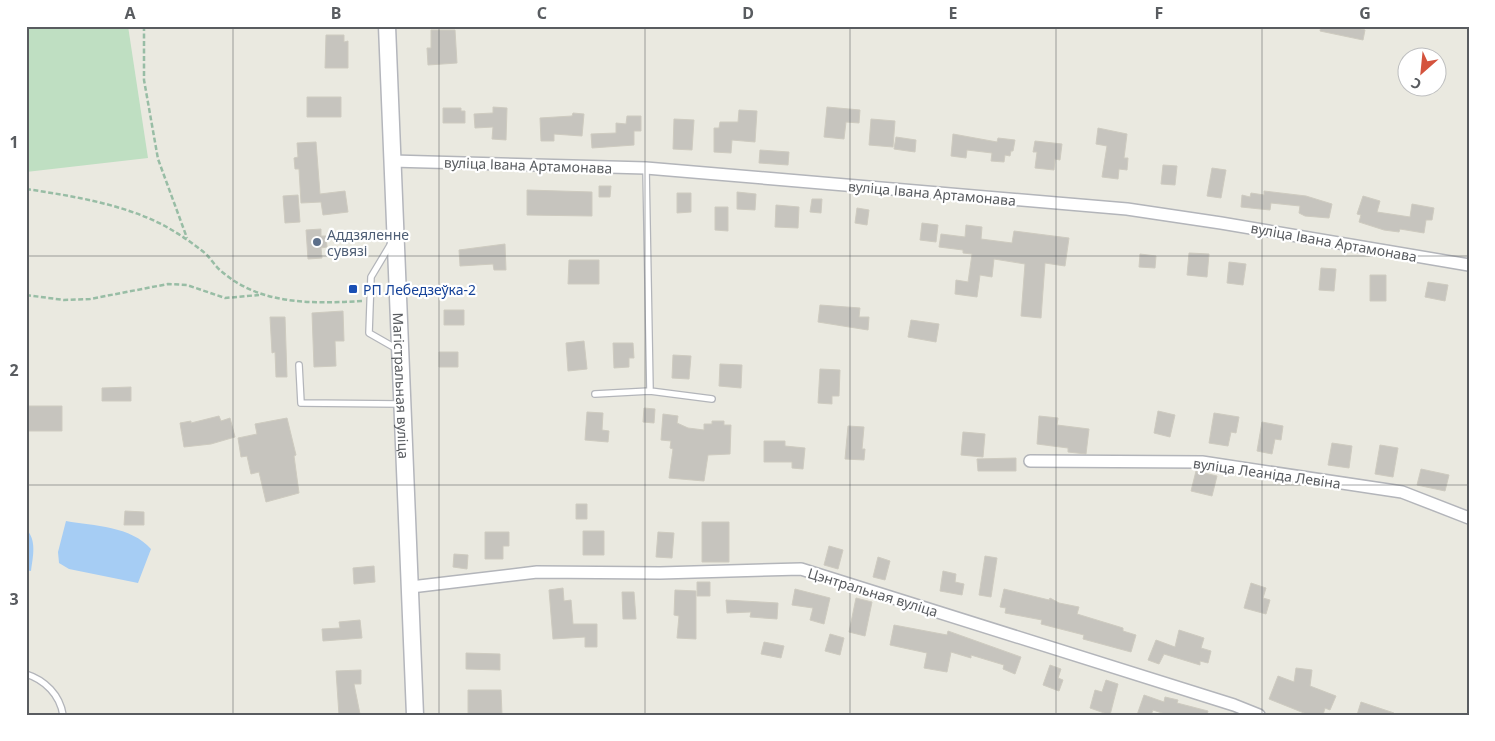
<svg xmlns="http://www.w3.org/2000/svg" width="1495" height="741" font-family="'Noto Sans',sans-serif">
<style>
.green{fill:#bfdfc2}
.water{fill:#a6cdf4}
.building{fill:#c6c4be;stroke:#cecbc0}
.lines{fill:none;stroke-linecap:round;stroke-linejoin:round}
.lane-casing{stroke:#b3b5ba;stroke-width:8}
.street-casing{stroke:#b3b5ba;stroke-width:14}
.secondary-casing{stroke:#b4b6bc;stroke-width:19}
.path{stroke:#98bda5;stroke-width:2.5;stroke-dasharray:5 2.5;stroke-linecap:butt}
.lane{stroke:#fff;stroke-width:5.5}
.street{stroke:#fff;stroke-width:11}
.secondary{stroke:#fff;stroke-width:16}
.grid{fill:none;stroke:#595c60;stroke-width:1;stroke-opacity:0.55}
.service-dot{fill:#5c6f8a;stroke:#fff;stroke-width:2}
.transit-dot{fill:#1a4fb4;stroke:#fff;stroke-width:2}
.labels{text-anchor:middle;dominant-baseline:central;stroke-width:4.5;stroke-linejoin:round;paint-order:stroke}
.street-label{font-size:14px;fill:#595c60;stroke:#fff}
.service-label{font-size:14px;fill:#4e5e75;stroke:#fff;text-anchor:start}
.transit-label{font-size:14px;fill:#164399;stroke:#fff;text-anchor:start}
.neatline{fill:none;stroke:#595c60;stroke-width:2}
.grid-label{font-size:16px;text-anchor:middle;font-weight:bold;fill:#595c60}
</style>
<rect width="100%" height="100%" fill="#eae9e0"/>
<!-- green -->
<path class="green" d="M26,26h102l20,132 -122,14z"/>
<!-- water -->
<path class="water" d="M66,521c28,5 65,5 85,28l-13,34 -69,-14 -10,-6 -1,-11z
M26,529c11,11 7,27 5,42l-5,-1z"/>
<!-- building -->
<path class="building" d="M1321,26h28l16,4 -2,10 -43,-9z
M431,30h24l2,33 -29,2 -1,-17h4z
M326,35h18v7l4,-1v27h-23z
M307,97h34v20h-34z
M493,107l14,1 -1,32 -14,-1 1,-12 -18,1 -1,-14 19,-1z
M827,107l33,3 -1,13 -13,-1 -2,17 -20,-2z
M443,108h18v3h4v12h-22z
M739,110l18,1 -2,31 -23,-2 -1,13 -17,-1v-24h5l1,-6h18z
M573,113l11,1 -2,22 -28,-2v7h-13l-1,-23 32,-2z
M627,116h14v15h-7v14l-42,3 -1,-14 25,-1v-10l10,1z
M674,119l20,1 -2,30 -19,-1z
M871,119l24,2 -2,26 -24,-2z
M1098,128l29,6 -3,24h4l-1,12 -8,-1 -1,10 -16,-2 5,-31 -11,-2z
M953,134l44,8 1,-4 17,2 -2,11h-2l-1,5 -5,-1 -1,7 -13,-1 1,-8 -25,-3 -1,8 -15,-2z
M896,137l20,3 -1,12 -21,-3z
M1035,141l27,3 -2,16 -5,-1 -1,11 -19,-2 2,-16h-4z
M316,142l4,52 25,-3 3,21 -25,3 -2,-13 -20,1 -2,-34h-4l-1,-11 4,-1 -1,-14z
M760,150l29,2 -1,13 -29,-2z
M1163,165l14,1 -2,19 -14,-1z
M1212,168l14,2 -5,28 -14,-2z
M599,186h12l-1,11h-11z
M527,190l65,2v24l-65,-1z
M1264,191l42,5 26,8 -3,14 -24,-2 -6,-3 1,-7 -29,-3 -1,7 -29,-3 1,-12 8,2 1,-4 13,2z
M737,192l19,2 -1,16 -18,-1z
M677,193h14v19l-14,1z
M298,195l2,27 -15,1 -2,-27z
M1363,196l17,5 -3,11 33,5 2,-13 22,4 -2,12h-6l-2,13 -24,-4 -1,3 -15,-2 -25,-8 2,-7 -4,-1z
M812,199h10l-1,14 -11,-1z
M776,205l23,2 -1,21 -23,-1z
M715,207h13v24l-13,-1z
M857,208l12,2 -2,15 -12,-2z
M922,223l16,2 -2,17 -16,-2z
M966,225l16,2 -1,12 31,4 2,-12 55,7 -4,28 -20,-3 -4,55 -20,-2 4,-52 -31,-5 -2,18 -12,-2 -3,22 -22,-3 1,-14 12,2 4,-28 -9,-1v-3l-24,-3 2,-13 24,3z
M321,229v7h5l1,11 -6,1 1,10 -14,1 -2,-29z
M505,244l1,26h-12l-1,-6 -33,2 -1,-16z
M1189,253l20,1 -2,23 -20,-2z
M1140,254l16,2 -1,12 -16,-1z
M569,260h30v24h-31z
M1229,262l17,2 -3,21 -16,-2z
M1321,268l15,1 -2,22 -15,-1z
M1370,275h16v26h-16z
M1428,282l20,3 -3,16 -20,-4z
M820,305l40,3 -1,9h10l-1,13 -50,-8z
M444,310h20v15h-20z
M343,311l1,30h-9l1,25 -22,1 -2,-54z
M270,317h15l2,60h-11l-1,-25 -3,1z
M911,320l28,4 -3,18 -28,-5z
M584,341l3,28 -19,2 -2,-28z
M613,343h20l1,15h-5v9l-15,1z
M439,352h19v15h-19z
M673,355l18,1 -2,23 -17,-1z
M720,364l22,1 -1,23 -22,-2z
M820,369l20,1 -1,26h-7v8l-14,-1z
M131,387v14h-29v-13z
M28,406h34v25h-34z
M644,408l11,1 -1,14 -11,-1z
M1158,411l17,4 -5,22 -16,-4z
M587,412l16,1 -1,17 7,1 -1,11 -23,-2z
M1214,413l25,4 -3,16 -5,-1 -3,14 -19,-3z
M663,414l15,2 -1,7 11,5 16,2v-6h8v-3h12v4h7l-1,29 -22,1 -4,26 -35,-3 4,-29 -3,-1 1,-7 -10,-1z
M219,416l2,5 9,-3 5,19 -24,7 -27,3 -4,-24 11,-2v2z
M1039,416l19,2 -1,7 32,4 -3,25 -18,-2v-4l-31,-4z
M287,418l9,37 -2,1 5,37 -33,9 -7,-30 -8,2 -4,-18 -6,1 -3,-19 19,-4 -2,-10z
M1262,422l21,4 -2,14 -6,-1 -3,15 -15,-3z
M848,426l16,1 -2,22h3l-1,11 -19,-1z
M963,432l22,2 -2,23 -22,-2z
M764,441h21v5l20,2 -2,21 -11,-1v-6h-28z
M1332,443l20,3 -3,22 -21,-3z
M1380,445l18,3 -5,29 -18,-3z
M1016,458v13h-38l-1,-12z
M1421,469l28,6 -4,16 -28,-6z
M1196,471l21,5 -5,20 -21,-5z
M576,504h11v15h-11z
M125,511l19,1v13h-20z
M702,522h27v40h-27z
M583,531h21v24h-21z
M485,532h24v14h-6v13h-18z
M658,532l16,1 -2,25 -16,-1z
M829,546l14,4 -5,19 -14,-4z
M454,554l14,1 -1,14 -14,-2z
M985,556l12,2 -6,39 -12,-2z
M878,557l12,4 -5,19 -12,-3z
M374,566l1,16 -21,2 -1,-16z
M943,571l13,3 -1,8 9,2 -2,11 -22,-4z
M697,582h13v14h-13z
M1251,583l15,5 -3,10 7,2 -4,14 -22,-6z
M563,588l1,13 7,-1 2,24h24v23h-12v-10l-32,2 -4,-49z
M795,589l35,9 -6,26 -14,-4 3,-12 -21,-3z
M1004,589l45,11 1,-2 9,5 20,4 -2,7 46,14v3l13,4 -5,17 -48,-13 1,-4 -43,-11 1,-4 -37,-7 1,-5 -6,-1z
M675,590l21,1v48l-19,-1 2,-22 -5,-1z
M622,592h12l2,27h-13z
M856,598l16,4 -7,34 -16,-4z
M726,600l52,3 -1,16 -27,-2 1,-5 -24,1z
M360,620l2,18 -39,3 -1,-12 18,-1 -1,-6z
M894,625l53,10 1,-4 73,26 -6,17 -12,-5 1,-4 -33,-10v3l-20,-6 -4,20 -23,-4 3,-15 -37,-8z
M1179,630l25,8 -3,10 10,3 -3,12 -8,-2v4l-36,-11 -5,10 -11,-4 8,-20 19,7z
M830,634l14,4 -4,17 -15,-4z
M764,642l20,4 -3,12 -20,-4z
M466,653l34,1v16l-34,-1z
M1050,665l11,4 -3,9 5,2 -4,11 -16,-6z
M1296,668l16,2 -2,16 26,10 -6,14 -5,-2 -2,7h-14l-40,-16 9,-23 16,6z
M361,670v14h-7l6,30 -21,1 -3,-44z
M1106,680l12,4 -8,31 -20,-7 5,-18 7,2z
M468,690h33l1,25h-34z
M1144,695l20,7 1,-5 13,3 -1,3 31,8 -1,4h-39l-15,-5 -2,5h-14z
M1361,702l33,11 -1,2h-36z"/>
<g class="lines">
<defs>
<path id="lane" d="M646,168l4,223 62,8
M392,242l-21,35 -2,56 28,16
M299,365l2,38 99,1
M595,394l55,-3
M26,674c19,6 34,21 37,41"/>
<path id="street" d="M392,161l254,7 481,41 94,14 248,42
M1030,461l172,1 200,30 67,26
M411,587l126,-15 123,1 141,-4 433,136 25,10"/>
<g id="secondary">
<path id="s1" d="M387,26l28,689"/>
</g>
</defs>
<!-- lane casing -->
<use href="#lane" class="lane-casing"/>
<!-- street casing -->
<use href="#street" class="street-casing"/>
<!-- secondary casing -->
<use href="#secondary" class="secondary-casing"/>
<!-- path -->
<path class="path" d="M144,26v54l14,79 29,79
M26,189c47,7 97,15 139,37 14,8 28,17 41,28 5,5 9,12 15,17 39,34 91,33 141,30
M26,295l38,5 26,-1 78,-15 19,1 38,13 34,-3"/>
<!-- lane -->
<use href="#lane" class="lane"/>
<!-- street -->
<use href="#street" class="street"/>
<!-- secondary -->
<use href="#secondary" class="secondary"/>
</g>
<!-- grid -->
<path class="grid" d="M233,26v689M439,26v689M645,26v689M850,26v689M1056,26v689M1262,26v689M26,256h1443M26,485h1443"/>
<!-- markers -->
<circle class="service-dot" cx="317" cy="242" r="5"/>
<rect class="transit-dot" x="348" y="284" width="10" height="10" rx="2.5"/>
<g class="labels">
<!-- street labels -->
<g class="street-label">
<text transform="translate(528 165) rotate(2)">вуліца Івана Артамонава</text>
<text transform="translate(932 193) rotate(5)">вуліца Івана Артамонава</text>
<text transform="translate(1334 242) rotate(10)">вуліца Івана Артамонава</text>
<text stroke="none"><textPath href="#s1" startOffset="360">Магістральная вуліца</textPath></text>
<text transform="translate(1267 473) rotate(8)">вуліца Леаніда Левіна</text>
<text transform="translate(873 592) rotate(17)">Цэнтральная вуліца</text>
</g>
<!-- service labels -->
<g class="service-label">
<text x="327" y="234">Аддзяленне<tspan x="327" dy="16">сувязі</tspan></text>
</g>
<!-- transit labels -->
<g class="transit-label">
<text x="363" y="289">РП Лебедзеўка-2</text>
</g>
</g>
<!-- border -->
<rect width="1495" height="741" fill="none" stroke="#ffffff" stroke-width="55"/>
<!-- north arrow -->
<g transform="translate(1422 72) rotate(207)"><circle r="24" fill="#ffffff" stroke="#bdbebf"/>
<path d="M0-4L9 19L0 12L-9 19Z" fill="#d4533d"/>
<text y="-8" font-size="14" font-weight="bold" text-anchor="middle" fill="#595c60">С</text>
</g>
<rect x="28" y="28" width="1440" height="686" class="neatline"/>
<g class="grid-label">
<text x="130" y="19">A</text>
<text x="336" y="19">B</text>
<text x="542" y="19">C</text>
<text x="748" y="19">D</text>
<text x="953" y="19">E</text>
<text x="1159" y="19">F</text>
<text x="1365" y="19">G</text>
<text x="14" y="148">1</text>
<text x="14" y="376">2</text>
<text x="14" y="605">3</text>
</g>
</svg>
